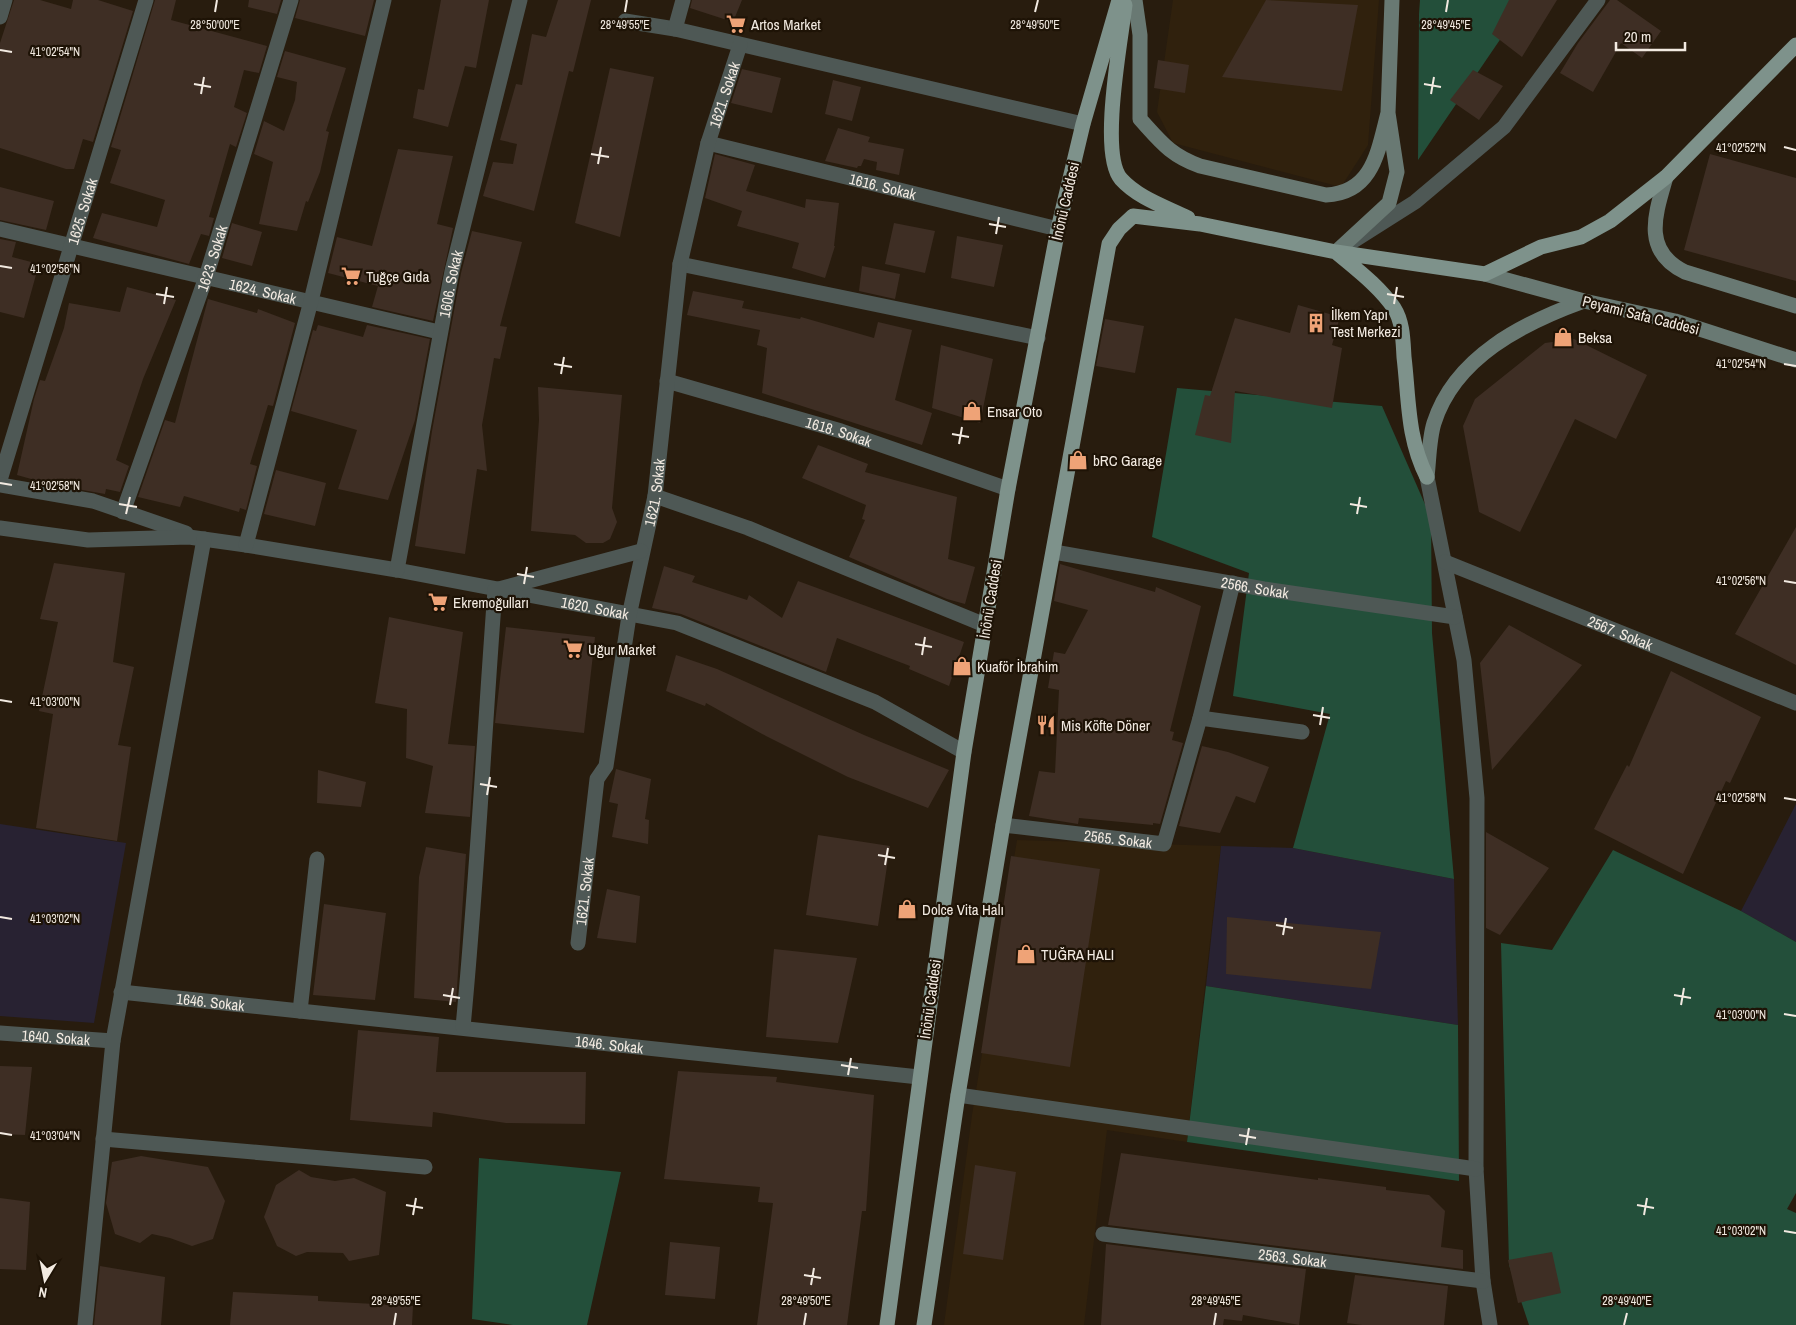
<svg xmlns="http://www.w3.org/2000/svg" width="1796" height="1325" font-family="'Archivo Narrow',sans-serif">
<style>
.built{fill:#30210d}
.education{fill:#282232}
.green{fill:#234f3a}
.building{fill:#3e2e24}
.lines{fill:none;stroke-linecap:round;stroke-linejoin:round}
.street{stroke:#4e5855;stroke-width:15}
.secondary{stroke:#697973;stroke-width:15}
.primary{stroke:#7e928b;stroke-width:15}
.ticks{fill:none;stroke:#f2eae1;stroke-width:2}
.labels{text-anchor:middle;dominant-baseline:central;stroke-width:4.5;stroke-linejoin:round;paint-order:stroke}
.poi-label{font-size:15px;fill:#f2eae1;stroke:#1e1306;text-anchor:start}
.street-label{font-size:15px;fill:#f2eae1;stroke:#1e1306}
.ticks-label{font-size:12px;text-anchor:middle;fill:#f2eae1;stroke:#1e1306;stroke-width:4.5;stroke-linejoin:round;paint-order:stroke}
</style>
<rect width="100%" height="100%" fill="#281c0e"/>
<!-- built -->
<path class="built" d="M1173,0h206l-11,145 -27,42 -168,-44 -16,-31z
M1017,840l204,6 -34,296 -80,-12 -23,195h-140l28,-210z"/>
<!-- education -->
<path class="education" d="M1796,804v138l-55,-31z
M0,824l126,19 -32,180 -94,-7z
M1221,846l72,2 161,31 4,146 -252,-39z"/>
<!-- green -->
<path class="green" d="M1420,0h107l-109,160 1,-146z
M1177,388l205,18 49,112 1,115 22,246 -161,-31 37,-134 -97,-18 16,-123 -97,-36z
M1613,850l128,61 55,31v251l-9,16 9,4v112h-267l-20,-60 -8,-322 51,7z
M1206,986l252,39 1,156 -272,-39z
M479,1158l142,14 -34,153h-74l-41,-6z"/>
<!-- building -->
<path class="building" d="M14,0h26l31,9 2,-9h25l35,11 -40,131 -10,-3 -9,30h-8l-66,-21v-105z
M155,0h21l-5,20 96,26 -8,27 -15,-3 -10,37 13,6 -11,34 -6,-3 -21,73 5,1 -5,18 -8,-2 -12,30 -96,-26 9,-25 55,14 8,-27 -55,-17 11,-33 -10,-3z
M249,0h32l-4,14 -29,-7z
M300,0h74l-9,36 -70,-18z
M441,0h48l-13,68 -11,-2 -17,61 -35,-9 5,-29 6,1z
M558,0h33l-18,72 -4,-1 -35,140 -51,-15 10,-34 20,2 4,-20 -17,-4 16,-56 6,1 10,-51 14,3z
M692,0h50l-9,22 -43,-14z
M1266,0l92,5 -16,86 -120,-14z
M1509,0h48l-35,57 -30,-23z
M1610,0h7l44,31 -19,27 -21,-15 -28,49 -33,-19 18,-30z
M285,51l61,17 -20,63 3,1 -9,40 -12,30 -2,-1 -9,30 -38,-7 14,-62 -19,-8 10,-33 20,10 11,-31 2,-18 -20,-5z
M1158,60l31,5 -4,28 -31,-5z
M610,68l44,9 -34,160 -45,-14z
M742,69l39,9 -9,35 -41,-10z
M1473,70l30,16 -24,34 -29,-20z
M833,80l28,7 -9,34 -27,-7z
M838,128l32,9 -2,5 36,7 -5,26 -23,-5 1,-8 -13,-3 -3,7h-3l-1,2 -32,-7z
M398,149l55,7 -16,68 16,4 -20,93 -61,-14 6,-21 -50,-13 9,-36 35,9z
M715,154l40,11 -9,26 59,17 1,-9 33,4 -5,43h1l-10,32 -33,-10 7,-25 -62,-17 5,-15 -37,-13z
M1710,154l86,24v103l-112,-31z
M0,187l54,14 -8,29 -46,-10z
M232,223l30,9 -10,34 -30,-8z
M894,223l41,8 -10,42 -40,-9z
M472,231l50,11 -22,84 7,1 -7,32 -6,-1 -12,67 5,46 -10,-2 -12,85 -50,-8 17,-115 29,-158z
M957,236l46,9 -9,42 -43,-9z
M0,239l16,3 -4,15 27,7 -15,54 -24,-6z
M862,266l38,8 -5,25 -36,-8z
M127,287l49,13 -33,79 -27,81 13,6 -9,26 -14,-3 -1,5 -56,-10 -32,-9 17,-76 6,-19 5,1 19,-53 5,-25 51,9z
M693,291l51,10 -2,7 58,11 1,-2 73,21 4,-16 34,8 -17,70 37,13 -10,32 -160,-52 5,-45 -10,-3 3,-15 -73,-15z
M208,299l49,14 1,-4 37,14 -22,83 -5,-1 -18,59 7,2 -11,44 -6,-2 -1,4 -55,-16 -4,11 -42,-10 27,-77 10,3z
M1298,305l42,12 -8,28 10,3 -10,60 -97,-17 -4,52 -36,-8 10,-40 5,1 25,-78 55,15z
M1105,319l39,7 -9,47 -39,-7z
M318,325l45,12 4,-12 63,14 -15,81 -27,80 -50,-11 19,-59 -66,-19 22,-81 3,1z
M1574,339l73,36 -31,64 -41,-20 -55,113 -41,-20 -16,-86 12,-27 70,-56z
M941,345l52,14 -13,64 -48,-15z
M538,387l84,8 -10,113 5,14 -7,17 -7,4h-17l-11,-8 -44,-4 8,-111z
M818,445l50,19 -3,8 92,25 -9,62 27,8 -10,37 -18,-5 -98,-42 16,-37 -3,-1 4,-14 -64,-27z
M276,470l50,13 -11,43 -51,-12z
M1796,527v138l-61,-31z
M54,563l71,10 -12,89 21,5 -16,78 13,2 -14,94 -81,-13 17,-114 -14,-3 19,-89 -18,-3z
M1060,564l95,28 1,-5 45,19 -31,125 4,1 -2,8 11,3 -23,81 -7,-1v2l-74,-7 -1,6 -49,-8 10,-45 16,2 4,-83 -11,-2 6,-36 11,2 23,-44 -34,-9z
M664,566l31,10 -3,6 55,18 2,-5 33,23 16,-37 166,61 -15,44 -40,-17 1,-3 -73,-28 -11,34 -145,-58 -29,-6z
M389,617l74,15 -15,112 27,2 -5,71 -45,-4 8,-47 -27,-8 1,-49 -32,-6z
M1509,625l73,40 -90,105 -12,-107z
M506,627l89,10 -11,96 -89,-10z
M676,655l41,14 147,66 85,35 -21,38 -80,-31 -82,-41 -60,-33 -1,3 -39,-15z
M1671,671l90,46 -31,66 -4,-2 -43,93 -89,-45 33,-64 2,2z
M1202,746l26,6 41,15 -14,36 -19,-7 -16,37 -41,-7z
M616,769l35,10 -6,40 4,1 -1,24 -36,-7 6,-33 -9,-2z
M318,770l48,12 -5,25 -44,-4z
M1486,832l63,36 -49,67 -14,-7z
M818,835l72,11 -12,80 -72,-11z
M426,847l40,7 -10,148 -42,-4 5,-121z
M1011,856l89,13 -30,198 -89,-14z
M607,889l33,7 -4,47 -39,-5z
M324,904l62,9 -11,87 -62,-5z
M1227,917l154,15 -10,57 -145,-15z
M774,949l83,9 -19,85 -72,-6z
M358,1030l81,7 -3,35h150l-1,52 -79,-1 -73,-11 -1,15 -82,-7z
M0,1066l32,1 -7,68 -25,-1z
M678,1071l99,6 -1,5 98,13 -8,116h-4l-15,114h-90l16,-122 -15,-1 2,-15 -96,-8z
M1121,1153l197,27v-2l68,9v3l43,5 16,16 -4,36 22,3v19l-355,-44z
M141,1156l67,11 17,34 -12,38 -21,7 -22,-8 -18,-4 -12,9 -25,-9 -9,-31 6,-41z
M975,1165l41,7 -13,88 -40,-6z
M299,1170l12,7 24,4 19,-3 32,14 -7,63 -30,6 -6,-8 -36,-1 -11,4 -19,-10 -13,-29 12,-32z
M0,1198l30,4 -4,68 -26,-1z
M670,1242l50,5 -5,52 -50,-4z
M1106,1244l200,25 -7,56 -56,-10 -1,6 -18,-2 -1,6h-122z
M1552,1252l9,41 -43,10 -10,-43z
M100,1266l65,11 -4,48h-67z
M1355,1275l93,11 -4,39h-82l-15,-2z
M233,1292l85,4v5l95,5 -1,19h-182z"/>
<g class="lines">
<!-- street -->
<g class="street">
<path d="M0,17l5,-17"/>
<path d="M625,21l50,8 408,95"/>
<path d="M675,29l8,-29"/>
<path id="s1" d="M708,143l350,86"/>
<path id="s2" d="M0,229l439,103"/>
<path d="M1355,240l60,-38 89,-75 94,-127"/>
<path d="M680,264l358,74"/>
<path id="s3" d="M667,381l174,50 167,58"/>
<path d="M1427,477l37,183 13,138 -1,371 7,112 7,44"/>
<path id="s4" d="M0,480l146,-480"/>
<path d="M0,485l93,16 93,32"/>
<path d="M655,496l93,32 237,97"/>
<path id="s5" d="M123,512l83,-235 85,-277"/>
<path id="s6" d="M0,528l88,12 101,-3 57,8 151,25 280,53 198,79 89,50"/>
<path d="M246,545l65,-244 73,-301"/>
<path id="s7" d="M1054,552l210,37 191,28"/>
<path id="s8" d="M1445,562l351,141"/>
<path id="s9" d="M397,570l55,-299 68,-271"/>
<path d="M1200,718l102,14"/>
<path id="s10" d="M1003,825l161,19 36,-126 33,-135"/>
<path id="s11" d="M578,943l19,-164 9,-13 23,-150 26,-120 25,-232 28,-121 32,-98"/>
<path id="s12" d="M121,992l798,85"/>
<path d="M300,1011l17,-152"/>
<path d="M463,1027c14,-145 21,-291 32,-437l146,-39"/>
<path id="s13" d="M0,1033l113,8"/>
<path d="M958,1095l518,74"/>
<path d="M103,1139l322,28"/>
<path id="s14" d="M1103,1234l380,47"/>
<path d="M85,1325l28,-284 91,-502"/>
</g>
<!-- secondary -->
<path class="secondary" d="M1135,0l5,35v84c21,23 30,36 60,47l126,29c47,-2 52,-44 62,-82
M1666,177c-11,38 -24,74 19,95l111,34
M1336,252l53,-49 8,-31 -9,-59 4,-113
M1485,274l99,27 91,20 121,39
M1427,477c2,-17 2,-38 7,-54 21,-66 89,-100 150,-122"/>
<!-- primary -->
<path class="primary" d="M1125,5c-4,35 -26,149 -4,174 17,19 45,28 67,39
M1336,252c20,17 43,34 58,56 9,14 9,33 10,49 5,42 3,81 23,120
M887,1325l77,-573 44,-263 50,-260 25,-105 36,-124
M924,1325l34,-230 45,-270 106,-581 10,-15 14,-13 67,8 136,28 149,22 56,-27 40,-10 29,-16 56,-44 130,-132"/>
</g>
<!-- ticks -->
<path class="ticks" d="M215,12l2,-12M625,12l2,-12M1035,12l3,-12M1446,12l2,-12M0,50l12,2M194,84l17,3M1424,84l17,3M201,94l3,-17M1431,94l3,-17M1784,147l12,3M591,154l18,3M598,164l3,-17M989,224l17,3M996,234l3,-17M0,266l12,2M156,294l18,3M1387,294l17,3M164,304l3,-17M1394,304l3,-17M554,364l18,3M1784,364l12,2M561,374l3,-17M952,434l17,3M959,444l3,-17M0,483l12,2M119,504l18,3M1350,504l17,3M126,514l4,-17M1357,514l3,-17M517,574l17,3M1784,581l12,2M524,584l3,-17M915,644l17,3M922,655l3,-18M0,700l12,2M1313,715l17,3M1320,725l3,-18M480,784l17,3M487,795l3,-18M1784,798l12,2M878,855l17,3M885,865l3,-17M0,917l12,2M1276,925l17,3M1283,935l3,-17M443,995l17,3M1674,995l17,3M450,1005l3,-17M1681,1005l3,-17M1784,1014l12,2M841,1065l17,3M848,1075l3,-17M0,1133l12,2M1239,1135l17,3M1246,1145l3,-17M406,1205l17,3M1637,1205l17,3M413,1215l3,-17M1644,1215l3,-17M1784,1231l12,2M804,1275l17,3M811,1285l3,-17M394,1325l2,-12M804,1325l2,-12M1214,1325l2,-12M1624,1325l3,-12"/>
<!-- icons -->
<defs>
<symbol id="supermarket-bare" viewBox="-9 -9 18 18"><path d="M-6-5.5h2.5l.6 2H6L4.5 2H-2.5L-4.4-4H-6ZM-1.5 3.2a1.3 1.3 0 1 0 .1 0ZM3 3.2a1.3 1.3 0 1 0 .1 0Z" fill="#efa377" stroke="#1e1306" stroke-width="2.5" paint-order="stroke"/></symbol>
<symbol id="building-bare" viewBox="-9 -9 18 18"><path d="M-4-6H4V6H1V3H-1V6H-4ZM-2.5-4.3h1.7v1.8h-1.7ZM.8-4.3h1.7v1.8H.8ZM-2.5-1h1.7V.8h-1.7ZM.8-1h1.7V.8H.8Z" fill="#efa377" stroke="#1e1306" stroke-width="2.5" paint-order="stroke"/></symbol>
<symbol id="shop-bare" viewBox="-9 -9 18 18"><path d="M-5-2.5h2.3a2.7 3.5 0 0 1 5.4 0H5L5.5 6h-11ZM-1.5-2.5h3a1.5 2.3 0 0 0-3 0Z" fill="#efa377" stroke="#1e1306" stroke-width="2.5" paint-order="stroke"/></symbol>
<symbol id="restaurant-bare" viewBox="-9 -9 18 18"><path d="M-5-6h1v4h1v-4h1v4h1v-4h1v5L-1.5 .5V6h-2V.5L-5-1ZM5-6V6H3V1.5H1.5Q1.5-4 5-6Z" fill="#efa377" stroke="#1e1306" stroke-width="2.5" paint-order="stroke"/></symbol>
</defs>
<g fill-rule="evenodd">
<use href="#supermarket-bare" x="722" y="10" width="28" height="28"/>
<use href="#supermarket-bare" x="337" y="262" width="28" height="28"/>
<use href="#building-bare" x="1302" y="309" width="28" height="28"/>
<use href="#shop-bare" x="1549" y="323" width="28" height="28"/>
<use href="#shop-bare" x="958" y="397" width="28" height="28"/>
<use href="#shop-bare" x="1064" y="446" width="28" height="28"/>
<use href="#supermarket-bare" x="424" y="588" width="28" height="28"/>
<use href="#supermarket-bare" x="559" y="635" width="28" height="28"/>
<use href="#shop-bare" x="948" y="652" width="28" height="28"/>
<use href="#restaurant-bare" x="1032" y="711" width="28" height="28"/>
<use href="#shop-bare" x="893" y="895" width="28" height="28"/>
<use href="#shop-bare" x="1012" y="940" width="28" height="28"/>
</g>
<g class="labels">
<!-- poi labels -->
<g class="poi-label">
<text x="751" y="24">Artos Market</text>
<text x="366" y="276">Tuğçe Gıda</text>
<text x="1331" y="314">İlkem Yapı<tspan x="1331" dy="17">Test Merkezi</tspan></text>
<text x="1578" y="337">Beksa</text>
<text x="987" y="411">Ensar Oto</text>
<text x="1093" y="460">bRC Garage</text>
<text x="453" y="602">Ekremoğulları</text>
<text x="588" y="649">Uğur Market</text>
<text x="977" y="666">Kuaför İbrahim</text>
<text x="1061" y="725">Mis Köfte Döner</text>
<text x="922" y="909">Dolce Vita Halı</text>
<text x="1041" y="954">TUĞRA HALI</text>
</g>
<!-- street labels -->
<g class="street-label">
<text stroke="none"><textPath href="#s11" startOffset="864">1621. Sokak</textPath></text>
<text stroke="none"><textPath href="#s1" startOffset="180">1616. Sokak</textPath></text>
<text transform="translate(1065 201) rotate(-77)">İnönü Caddesi</text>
<text stroke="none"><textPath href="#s4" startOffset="281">1625. Sokak</textPath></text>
<text stroke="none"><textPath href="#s5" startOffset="269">1623. Sokak</textPath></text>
<text stroke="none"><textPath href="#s9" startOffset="291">1606. Sokak</textPath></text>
<text stroke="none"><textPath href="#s2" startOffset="270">1624. Sokak</textPath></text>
<text transform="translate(1641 315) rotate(14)">Peyami Safa Caddesi</text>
<text stroke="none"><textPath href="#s3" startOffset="179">1618. Sokak</textPath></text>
<text stroke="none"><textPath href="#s11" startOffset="459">1621. Sokak</textPath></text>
<text stroke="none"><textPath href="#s7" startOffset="204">2566. Sokak</textPath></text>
<text transform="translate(990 599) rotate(-81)">İnönü Caddesi</text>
<text stroke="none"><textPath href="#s6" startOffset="602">1620. Sokak</textPath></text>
<text stroke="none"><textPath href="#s8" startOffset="189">2567. Sokak</textPath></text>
<text stroke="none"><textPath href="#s10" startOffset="116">2565. Sokak</textPath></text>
<text stroke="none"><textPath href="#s11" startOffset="52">1621. Sokak</textPath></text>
<text transform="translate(930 999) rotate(-82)">İnönü Caddesi</text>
<text stroke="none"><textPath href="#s12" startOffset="90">1646. Sokak</textPath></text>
<text stroke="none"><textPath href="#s13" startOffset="56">1640. Sokak</textPath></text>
<text stroke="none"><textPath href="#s12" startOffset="491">1646. Sokak</textPath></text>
<text stroke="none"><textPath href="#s14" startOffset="191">2563. Sokak</textPath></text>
</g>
</g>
<g class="ticks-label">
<text x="215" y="29">28°50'00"E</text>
<text x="625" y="29">28°49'55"E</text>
<text x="1035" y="29">28°49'50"E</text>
<text x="1446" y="29">28°49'45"E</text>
<text x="55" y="56">41°02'54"N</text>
<text x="1741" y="152">41°02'52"N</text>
<text x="55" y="273">41°02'56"N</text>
<text x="1741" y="368">41°02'54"N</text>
<text x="55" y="490">41°02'58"N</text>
<text x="1741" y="585">41°02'56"N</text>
<text x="55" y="706">41°03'00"N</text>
<text x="1741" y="802">41°02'58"N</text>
<text x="55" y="923">41°03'02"N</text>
<text x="1741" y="1019">41°03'00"N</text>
<text x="55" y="1140">41°03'04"N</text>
<text x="1741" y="1235">41°03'02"N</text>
<text x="396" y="1305">28°49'55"E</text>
<text x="806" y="1305">28°49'50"E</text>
<text x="1216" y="1305">28°49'45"E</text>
<text x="1627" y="1305">28°49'40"E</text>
</g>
<!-- north arrow -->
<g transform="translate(45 1280) rotate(190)" stroke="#1e1306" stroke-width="4" paint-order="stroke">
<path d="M0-4L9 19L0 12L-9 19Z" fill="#f2eae1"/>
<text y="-8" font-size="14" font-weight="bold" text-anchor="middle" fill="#f2eae1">N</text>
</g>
<!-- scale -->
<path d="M1616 42v8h69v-8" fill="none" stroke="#f2eae1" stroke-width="2.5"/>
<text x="1624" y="42" font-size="15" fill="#f2eae1" stroke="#1e1306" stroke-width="4" paint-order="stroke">20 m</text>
</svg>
